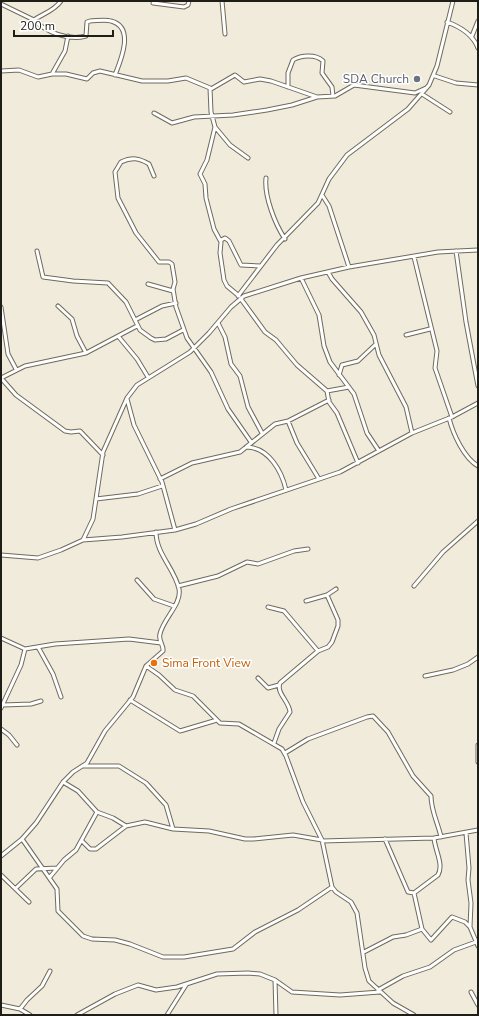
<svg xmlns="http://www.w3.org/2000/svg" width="479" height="1016" font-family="'Nunito Sans',sans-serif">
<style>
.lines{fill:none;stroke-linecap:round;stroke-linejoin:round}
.minor-casing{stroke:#6f6a5c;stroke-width:5}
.minor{stroke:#fff;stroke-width:3}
.worship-dot{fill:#6b7280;stroke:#fff;stroke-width:1.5}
.food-dot{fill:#e8710a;stroke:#fff;stroke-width:1.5}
.labels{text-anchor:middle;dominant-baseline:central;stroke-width:3;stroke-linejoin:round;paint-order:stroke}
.worship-label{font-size:12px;fill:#5b616d;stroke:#fff;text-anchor:end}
.food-label{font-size:12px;fill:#c56008;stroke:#fff;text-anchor:start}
</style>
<rect width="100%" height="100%" fill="#f0ebda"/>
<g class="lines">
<defs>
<path id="minor" d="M222,1l3,33
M153,3l31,4 4,-2 1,-4
M1,4l33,16c10,-7 20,-9 27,-19
M34,20c12,12 34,21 52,16l1,-14 3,-1c6,0 15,-2 21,0 24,6 10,39 4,54
M447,22c14,5 26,13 31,26
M472,36l6,-15
M1,71l18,-1 19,7 14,-3 13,-23 3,-15
M52,74h14l21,5 6,-6 7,-2 42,10h26l18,-3 24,10 1,24 4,15 -8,33 -7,14 5,10 1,14 8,31 7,13 -1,11 4,27 3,6 12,10
M435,76l21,7 22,2
M288,87v-14l5,-13c8,-5 23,-6 30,1l-1,12 10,14 1,9
M211,89l24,-14 9,7 16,-3 11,2 46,16
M422,94l28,18
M154,113l18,10 22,-6 39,-2 34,-5 25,-5 25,-8 18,-1 19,-11 61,8 11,-5
M215,127l15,18 18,13
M154,176l-5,-12c-10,-6 -17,-7 -28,-2l-6,10 3,26 18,35 23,29h10l3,2 3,18 -2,7 3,18 11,31 24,34 17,37 23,33
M266,178c-2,18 9,46 19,61
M322,195l7,11 20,61
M221,240l4,-2 4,3 12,24 20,1
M37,251l6,26 30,4 35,2 18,19 14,28 11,8 4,2 11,-1 17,-9
M456,251l10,71 12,64
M414,257l23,94 -2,17 17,49
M328,272l4,7 29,33 13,23 5,20 27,52 6,26
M301,278l18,37 5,31 6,16 24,32 13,39 12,18
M148,284l25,7
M238,296l39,-51 41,-42 11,-24 18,-24 61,-46 21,-24 8,-19 16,-65
M241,299l24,33 11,8 21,25 30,26 2,11 8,11 21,50
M58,306l14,13 5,17 9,17
M1,307l7,47 8,15
M135,320l27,-14 14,-3
M218,323l7,14 6,27 9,12 8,31 14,26
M406,335l24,-6
M118,336l19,23 11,18
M339,375l3,-10 16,-4 18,-17
M1,378l24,-12 61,-13 51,-27
M1,378l15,17 49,36 6,1 9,-1 23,24
M327,391l22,-4
M127,399l7,26 28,57 13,48
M449,418c4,16 15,40 29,48
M288,421l9,22 22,36
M246,447c23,0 36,25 40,43
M160,479l32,-16 48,-11 35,-28 13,-3 41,-21
M96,499l42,-5 24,-8
M83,540l39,-3 53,-7 21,-6 35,-15 109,-37 72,-39 40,-16 26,-14
M1,555l37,3 23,-8 22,-10 10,-21 10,-67 24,-54 10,-13 53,-33 19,-19 22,-26 13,-11 57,-18 48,-11 89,-15 40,-2
M137,580l17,19 20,7
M178,586l40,-10 29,-14 11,2 36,-13 14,-2
M414,586l29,-34 35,-31
M306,601l21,-6 9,-6
M268,607l16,4 34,40
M1,638l24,11 30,-5 74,-5 32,4
M38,647l15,27 8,23
M146,666l13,9 16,15 18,6 27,27 19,1 43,25 4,7 17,46 19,38 10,47 4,5 15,10 6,11 8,55 4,13 24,22 21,12
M425,676l28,-6 15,-6 10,-7
M258,678l10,10 11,-3
M130,700l50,31 37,-11
M3,705l28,-1 10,-3
M1,708l20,-43 4,-16
M1,729l8,6 8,10
M274,743l5,-14 11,-17c-1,-11 -14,-19 -10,-29l38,-32 10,-4 4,-5 6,-16v-6l-11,-25
M478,745v17
M285,753l23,-14 59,-22 6,-1 15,16 25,44 18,20c0,15 7,27 10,41
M84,766h35l27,17 20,22 7,24
M63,782l15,9 19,21 16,6 13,8 19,-4 28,7 36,2 36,8h8l40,-4 29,5
M466,833l3,35 -1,12 3,23 -1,24 8,19
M434,838c1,13 10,26 4,37l-24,18 8,36 9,11 21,-23 13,5 5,5
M22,839l35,50 1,22 25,25 9,3 23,1 15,4 33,13h21l49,-8 22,-17 43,-22 34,-23
M385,839l23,53 6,1
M82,841l8,8h6l30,-23
M322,841l112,-3 44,-8
M1,856l21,-17 14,-16 27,-41 10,-10 14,-9 18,-32 28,-34 13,-31 17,-15c1,-6 -5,-10 -3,-17 3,-15 22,-30 19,-45 -4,-20 -23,-35 -23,-57
M1,875l28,27
M50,877l14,-17 12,-10 21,-38
M16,888l20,-19 21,-1
M364,952l29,-15 13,-2 16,-6
M275,980l1,35
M378,990l25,-14 27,-9 24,-17 22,-8
M471,992l7,13
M1,1005l19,4 10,6
M20,1009l7,-9 15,-14 8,-15
M77,1015l38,-21 23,-9 18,5 21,-3 40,-13 31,-1 12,1 15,6 17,12 48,3 40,-3
M167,1015l19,-30"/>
</defs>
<!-- minor casing -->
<use href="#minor" class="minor-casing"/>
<!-- minor -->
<use href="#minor" class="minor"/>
</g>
<!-- markers -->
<circle class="worship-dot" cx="417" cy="79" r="4"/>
<circle class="food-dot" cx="154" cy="663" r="4"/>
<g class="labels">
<!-- worship labels -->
<g class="worship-label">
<text x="409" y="79">SDA Church</text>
</g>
<!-- food labels -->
<g class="food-label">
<text x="162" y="663">Sima Front View</text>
</g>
</g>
<!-- border -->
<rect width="479" height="1016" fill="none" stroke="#1f1d17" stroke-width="4"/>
<!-- scale -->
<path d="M14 30v6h99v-6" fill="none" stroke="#1f1d17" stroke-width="2"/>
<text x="20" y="30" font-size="12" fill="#1f1d17" stroke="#ffffff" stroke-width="3" paint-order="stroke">200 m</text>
</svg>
